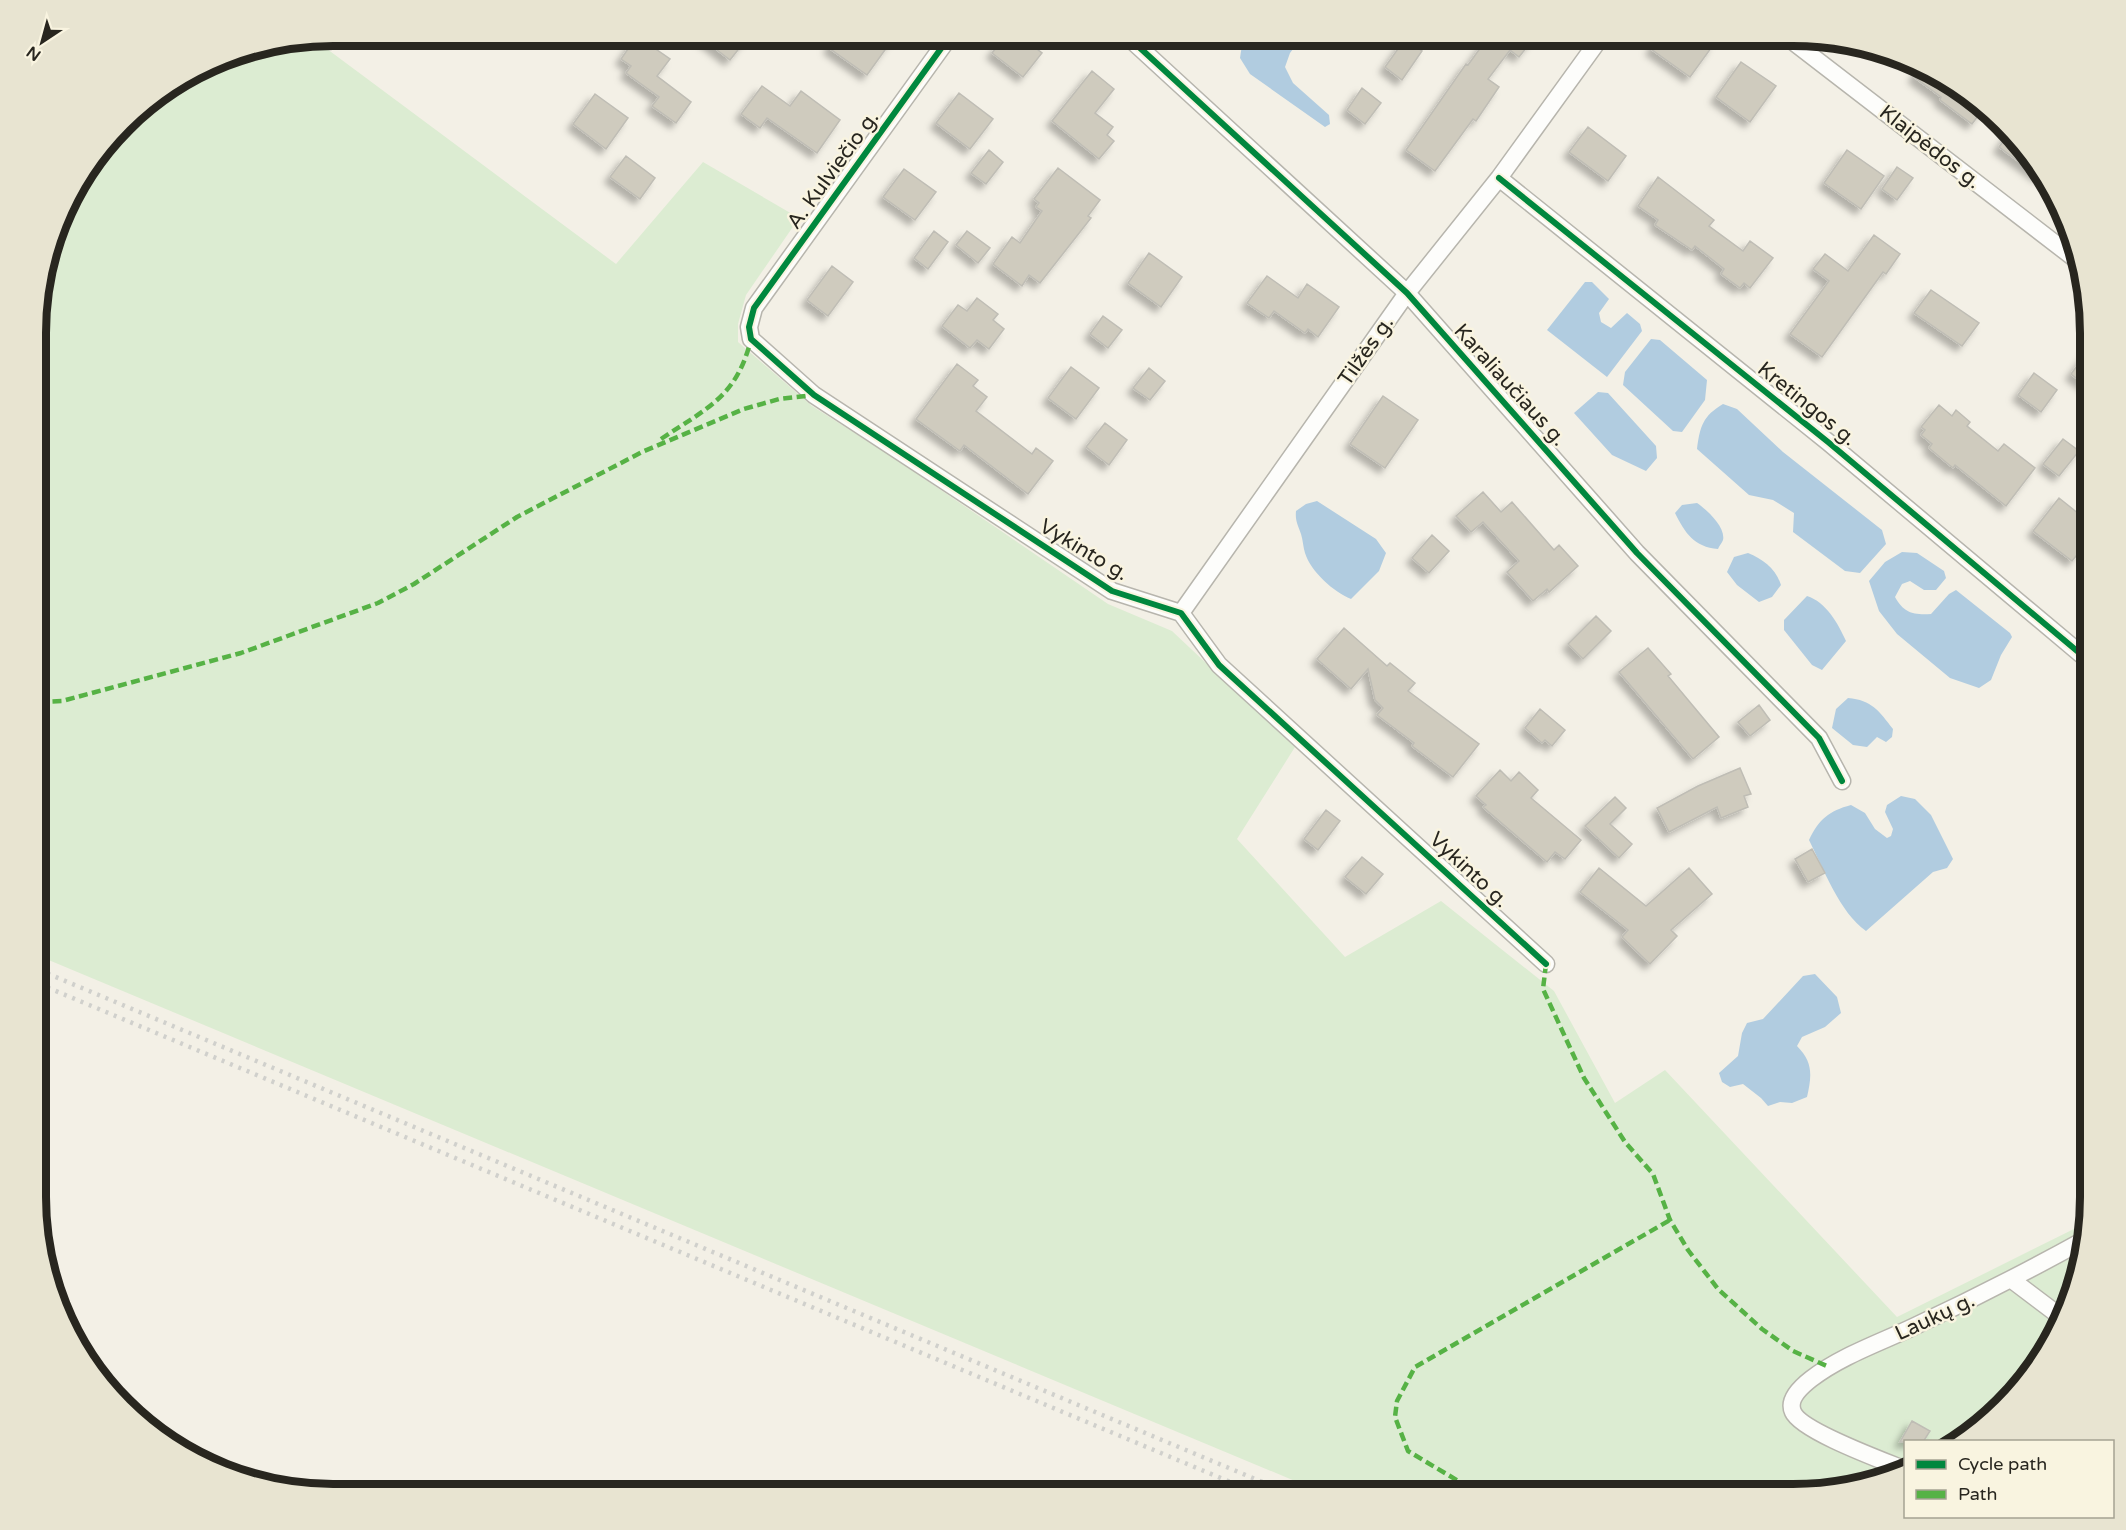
<svg xmlns="http://www.w3.org/2000/svg" width="2126" height="1530" font-family="'Varela Round',sans-serif">
<style>
.green{fill:#dcecd2}
.water{fill:#b1cce0}
.building{fill:#cfcbbe;stroke:#bfbdb5;stroke-width:1.5;filter:url(#shadow)}
.lines{fill:none;stroke-linecap:round;stroke-linejoin:round}
.street-casing{stroke:#b7b5ad;stroke-width:19}
.street{stroke:#fdfdfb;stroke-width:16}
.rail{stroke:#d0d0cc;stroke-width:4.5;stroke-dasharray:3 6;stroke-linecap:butt}
.quiet{stroke:#56b245;stroke-width:4.5;stroke-dasharray:9 4.5;stroke-linecap:butt}
.cycleway-casing{stroke:#f9f4e0;stroke-width:10}
.cycleway{stroke:#00873e;stroke-width:6}
.labels{text-anchor:middle;dominant-baseline:central;stroke-width:5;stroke-linejoin:round;paint-order:stroke}
.street-label{font-size:21px;fill:#28261f;stroke:#f9f4e0}
.rim{fill:none;stroke:#28261f;stroke-width:8}
</style>
<defs>
<filter id="shadow"><feDropShadow dx="-5.5" dy="5.5" stdDeviation="3" flood-color="#0004"/></filter>
</defs>
<rect width="100%" height="100%" fill="#f3f0e6"/>
<!-- green -->
<path class="green" d="M315,40l301,224 87,-102 96,56 -53,77 -8,29v18l74,64 79,50 217,148 64,27 123,116 -58,92 108,118 96,-56 113,90 61,112 50,-33 232,247 191,-95 -14,70 -46,86 -54,54 -15,9 -53,1 -1,28 -36,14 -77,10h-466l-1287,-538v-661l28,-93 70,-92 83,-51z"/>
<!-- water -->
<path class="water" d="M1249,36h54l-13,17 -5,14 8,16 36,32 1,9 -5,3 -75,-53 -10,-16 2,-13z
M1585,282h7l17,17 -10,14 2,9 10,6 16,-15 13,11 2,7 -35,46 -60,-47z
M1651,339l9,1 47,40 -2,20 -23,32 -9,-1 -50,-46 2,-13z
M1598,392l10,1 48,53 1,12 -11,13 -34,-16 -38,-42z
M1723,404l14,5 46,43 99,78 4,14 -26,29 -15,-2 -52,-39 1,-19 -21,-13 -24,-5 -52,-46c3,-23 6,-33 26,-45z
M1317,501l59,38 10,14 -7,18 -28,28c-17,-7 -40,-27 -46,-46 -2,-6 -2,-13 -4,-19 -3,-9 -6,-13 -5,-23l10,-7z
M1697,503c9,6 29,24 26,37 -1,3 -4,6 -5,9 -24,-2 -33,-16 -43,-36l7,-8z
M1902,552l15,1 27,18 2,7 -10,12h-12l-14,-9 -8,3 -7,13c9,16 18,18 36,17l18,-20 7,-4 54,43 2,4 -11,18 -10,25 -12,8 -29,-10 -53,-44 -18,-23 -10,-30 16,-19z
M1748,553c15,6 28,16 33,32l-9,12 -13,5 -22,-17 -10,-13 7,-15z
M1807,596c19,6 31,27 39,45l-24,29 -10,-5 -28,-35v-10z
M1848,698c24,2 31,13 45,31l-1,8 -6,5 -9,-5 -10,10 -14,-2 -21,-17 4,-19z
M1901,796l14,3 16,16 22,44 -6,9 -14,4 -67,59c-26,-18 -43,-63 -57,-91 10,-21 20,-29 42,-35l14,8 10,16 12,9 4,-2 2,-7 -8,-17 2,-7z
M1815,974l22,23 4,16 -16,14 -23,10 -5,9c16,16 15,29 10,51l-15,6 -12,-1 -12,4 -7,-8 -18,-14 -13,3 -8,-5 -3,-9 19,-17 4,-23 5,-10 16,-4 40,-43z"/>
<!-- building -->
<path class="building" d="M637,36l33,23 -13,17 34,26 -15,21 -24,-17 7,-9 -33,-24 5,-7 -10,-7z
M699,36h50l-19,24z
M837,36h58l-28,39 -38,-27z
M1006,36h14l22,17 -19,24 -31,-24z
M1489,36l46,1 -16,20 -9,-7 -22,29 11,8 -23,34 -3,-2 -38,52 -29,-21 60,-86 2,1z
M1660,37h44l10,7 -24,33 -39,-28z
M1405,39l17,12 -20,29 -17,-13z
M1741,62l35,24 -26,36 -34,-25z
M1919,68l55,30 10,10 -12,16 -32,-24 1,-3 -27,-20z
M1092,71l22,18 -19,24 18,14 -6,8 7,6 -15,18 -47,-38z
M762,86l28,20 11,-15 39,29 -23,33 -50,-35 -7,10 -19,-14z
M1362,88l19,15 -16,21 -18,-14z
M959,93l34,26 -23,30 -34,-26z
M595,94l33,24 -22,31 -33,-25z
M1588,127l38,29 -18,25 -39,-29z
M2009,133l19,19 14,23 -2,2 -41,-30z
M989,150l14,12 -17,22 -15,-11z
M1847,150l37,26 -23,33 -37,-26z
M626,156l29,22 -15,21 -30,-22z
M1897,167l16,11 -16,22 -15,-11z
M1058,168l42,32 -12,16 3,2 -51,65 -11,-8 -7,11 -29,-22 19,-27 8,6 22,-32 -6,-4 3,-4 -5,-4z
M904,169l32,23 -21,28 -32,-23z
M1658,177l56,43 -5,6 34,25 7,-10 23,17 -23,30 -6,-5 -4,5 -19,-14 3,-5 -29,-23 -3,4 -37,-25 3,-5 -20,-14z
M934,231l14,11 -20,27 -14,-11z
M967,231l23,17 -12,15 -22,-18z
M1874,235l26,19 -14,20 -3,-2 -61,85 -32,-23 39,-53 -16,-12 12,-15 23,17z
M1149,253l33,24 -21,30 -33,-24z
M832,266l21,16 -25,34 -21,-16z
M1267,276l31,22 9,-14 32,23 -21,30 -10,-8 -3,4 -31,-22 -5,7 -22,-15z
M1931,290l48,33 -17,23 -48,-33z
M977,298l21,16 -5,6 11,9 -15,20 -12,-9 -7,8 -28,-22 16,-21 9,6z
M1103,316l19,14 -14,18 -18,-14z
M2089,350v38l-18,-14z
M957,364l21,16 -5,6 14,11 -11,14 56,43 4,-6 17,13 -25,33 -64,-49 -4,6 -44,-32z
M1071,367l28,21 -23,31 -28,-21z
M1149,368l16,13 -15,19 -17,-12z
M2034,373l23,17 -16,22 -23,-17z
M1383,396l35,24 -33,48 -35,-24z
M1939,405l13,11 4,-6 14,12 -3,4 31,25 6,-7 31,24 -29,38 -51,-41 -2,3 -24,-20 3,-4 -11,-9 4,-5 -4,-3z
M1105,423l22,17 -18,25 -23,-18z
M2063,439l16,12 -20,25 -16,-12z
M1483,492l18,20 11,-10 42,48 5,-5 19,21 -29,26 -2,-3 -14,12 -26,-29 12,-11 -36,-39 -12,10 -15,-16z
M2059,498l30,24v18l-17,21 -39,-30z
M1432,535l17,16 -20,22 -17,-15z
M1596,616l15,15 -28,28 -15,-15z
M1344,628l43,38 3,-3 25,20 -7,8 71,53 -26,33 -41,-31 2,-3 -37,-28 6,-7 -8,-8 -7,-31 -17,20 -34,-30z
M1648,648l23,26 -3,2 51,61 -26,22 -74,-87z
M1759,705l11,15 -20,16 -12,-14z
M1540,709l25,21 -13,16 -7,-6 -3,3 -17,-15z
M1740,768l11,26 -7,2 4,11 -27,11 -4,-11 -48,25 -12,-24 41,-22z
M1500,770l11,11 8,-9 19,18 -7,8 50,42 -16,19 -10,-7 -8,10 -64,-55 3,-2 -10,-9z
M1615,797l11,11 -16,16 22,20 -13,14 -34,-32z
M1326,810l14,11 -22,29 -14,-11z
M1812,849l13,24 -17,9 -13,-23z
M1362,857l21,17 -17,20 -21,-17z
M1599,868l47,38 43,-38 23,26 -41,36 6,6 -27,28 -28,-27 6,-7 -48,-38z
M1912,1421l18,10 -7,11h-23z"/>
<g class="lines">
<defs>
<path id="street" d="M950,36l-196,272 -5,19 2,12 63,56 298,196 69,22 38,52 327,299
M1127,36l280,257 230,260 182,185 23,43
M1787,37l287,221
M1499,178l329,264 261,219
M1181,613l226,-320 92,-115 102,-141
M2012,1280l49,37
M1906,1470c-22,-9 -105,-39 -113,-58 -6,-13 9,-26 18,-33 30,-23 68,-36 102,-52 58,-27 115,-56 171,-87"/>
</defs>
<!-- street casing -->
<use href="#street" class="street-casing"/>
<!-- street -->
<use href="#street" class="street"/>
<!-- rail -->
<path class="rail" d="M39,970l1252,524
M39,984l1220,510"/>
<!-- quiet -->
<path class="quiet" d="M661,439c46,-31 76,-42 90,-100
M39,702l23,-1 179,-48 137,-50 36,-19 103,-67 125,-65 102,-43 35,-10 35,-4
M1546,964l-3,25 41,89 41,64 28,32 17,46 18,30 30,39 44,40 31,22 36,16
M1480,1494l-72,-43 -13,-34 2,-16 18,-34 255,-147"/>
<defs>
<path id="cycleway" d="M950,36l-196,272 -5,19 2,12 63,56 298,196 69,22 38,52 327,299
M1127,36l280,257 230,260 182,185 23,43
M1499,178l329,264 261,219"/>
</defs>
<!-- cycleway casing -->
<use href="#cycleway" class="cycleway-casing"/>
<!-- cycleway -->
<use href="#cycleway" class="cycleway"/>
</g>
<g class="labels">
<!-- street labels -->
<g class="street-label">
<text transform="translate(1930 147) rotate(38)">Klaipėdos g.</text>
<text transform="translate(833 170) rotate(-54)">A. Kulviečio g.</text>
<text transform="translate(1366 351) rotate(-55)">Tilžės g.</text>
<text transform="translate(1510 385) rotate(48)">Karaliaučiaus g.</text>
<text transform="translate(1807 404) rotate(39)">Kretingos g.</text>
<text transform="translate(1084 550) rotate(31)">Vykinto g.</text>
<text transform="translate(1469 870) rotate(43)">Vykinto g.</text>
<text transform="translate(1935 1317) rotate(-25)">Laukų g.</text>
</g>
</g>
<!-- crop -->
<path d="M0 0H2126V1530H0ZM333 46H1793A287 287 0 0 1 2080 333V1197A287 287 0 0 1 1793 1484H333A287 287 0 0 1 46 1197V333A287 287 0 0 1 333 46Z" fill="#e8e4d1" fill-rule="evenodd"/>
<path class="rim" d="M333 46H1793A287 287 0 0 1 2080 333V1197A287 287 0 0 1 1793 1484H333A287 287 0 0 1 46 1197V333A287 287 0 0 1 333 46Z"/>
<!-- legend -->
<rect x="1904" y="1440" width="210" height="78" fill="#f9f4e0" stroke="#a5a293" stroke-width="1.5"/>
<rect x="1916" y="1460" width="30" height="9" fill="#00873e" stroke="#a5a293" stroke-width="1.5"/>
<text x="1958" y="1470" font-size="18" fill="#28261f">Cycle path</text>
<rect x="1916" y="1490" width="30" height="9" fill="#56b245" stroke="#a5a293" stroke-width="1.5"/>
<text x="1958" y="1500" font-size="18" fill="#28261f">Path</text>
<!-- north arrow -->
<g transform="translate(42 42) rotate(216)" stroke="#f9f4e0" stroke-width="4.5" paint-order="stroke">
<path d="M0-4.5L10 22L0 15L-10 22Z" fill="#28261f"/>
<text y="-9" font-size="16" font-weight="bold" text-anchor="middle" fill="#28261f">N</text>
</g>
</svg>
